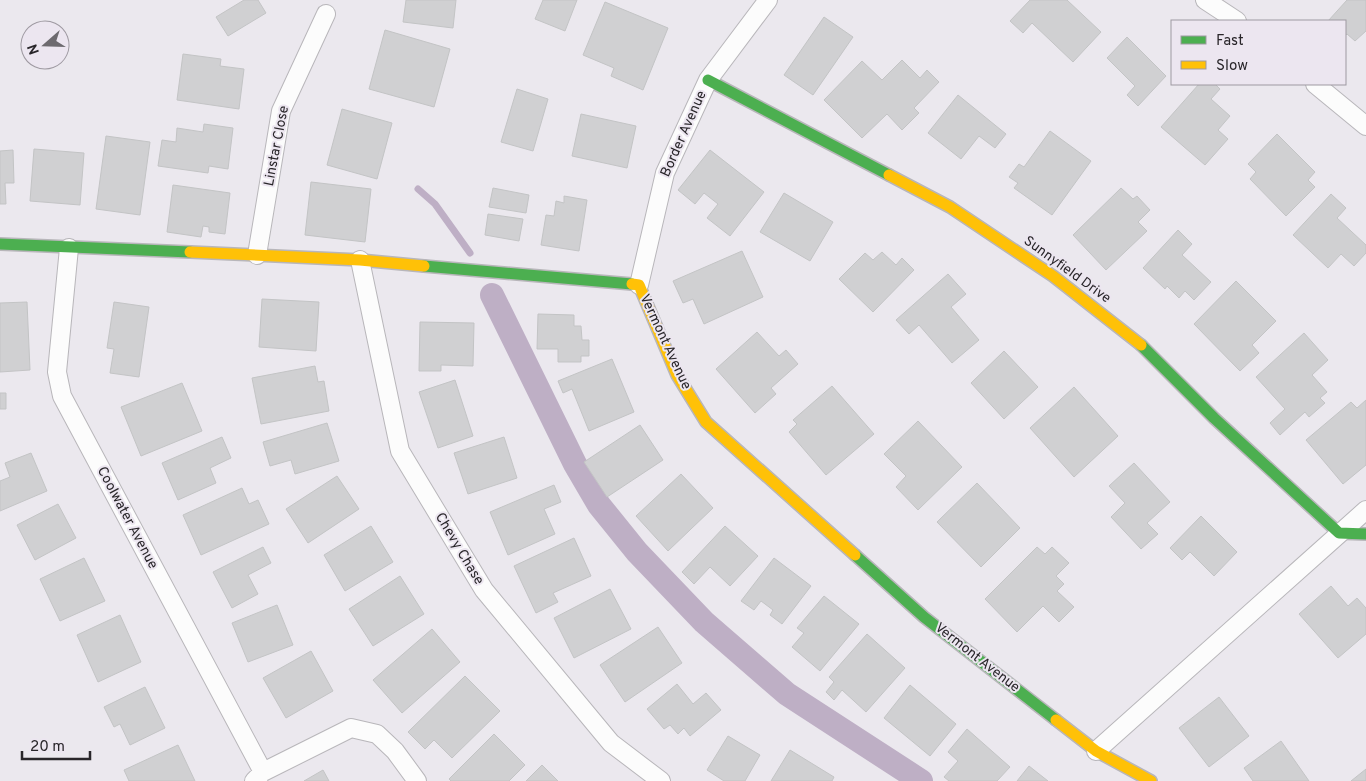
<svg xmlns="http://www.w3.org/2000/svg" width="1366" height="781" font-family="Overpass,sans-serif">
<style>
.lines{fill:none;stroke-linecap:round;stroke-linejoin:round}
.stream{stroke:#beafc5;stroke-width:7}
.canal{stroke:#beafc5;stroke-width:24}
.building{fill:#d0d0d2;stroke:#c3c4c5}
.street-casing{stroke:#b8b6ba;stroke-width:20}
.fast-casing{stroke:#b8b6ba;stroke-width:14}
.slow-casing{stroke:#b8b6ba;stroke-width:14}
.street{stroke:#fcfcfc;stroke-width:18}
.fast{stroke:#4caf50;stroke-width:11}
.slow{stroke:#ffc107;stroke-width:11}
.labels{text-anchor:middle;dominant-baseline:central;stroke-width:4;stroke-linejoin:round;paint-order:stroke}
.street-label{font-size:14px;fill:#29262a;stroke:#ece6f0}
</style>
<rect width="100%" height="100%" fill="#ebe8ee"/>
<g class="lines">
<!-- stream -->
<path class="stream" d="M418,189l17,15 35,49"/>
<!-- canal -->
<path class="canal" d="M492,295l83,169 24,41 38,47 67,70 83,72 134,87"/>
</g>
<!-- building -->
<path class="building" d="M244,0h14l8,13 -38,23 -12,-19z
M406,0h50l-3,28 -50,-6z
M543,0h34l-12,31 -30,-12z
M1030,0h37l34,32 -28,30 -41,-39 -9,10 -13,-12z
M1347,0h19v31l-11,10 -8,-7 -2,2v-15h-17z
M605,2l63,26 -25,62 -32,-14 3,-8 -31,-13z
M824,17l29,20 -40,58 -29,-20z
M385,30l65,19 -16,58 -65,-18z
M1127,37l39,39 -28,30 -11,-11 8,-9 -28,-28z
M183,54l38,5 -1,7 24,3 -5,40 -62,-9z
M902,60l18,18 7,-8 12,12 -25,26 5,5 -17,17 -15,-16 -25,24 -38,-38 38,-39 20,19z
M1199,84h16l5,5 -9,10 19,17 -12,14 10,9 -23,26 -44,-38z
M517,89l31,10 -15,52 -32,-9z
M958,95l48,39 -11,14 -16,-12 -18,23 -33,-26z
M342,109l50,14 -15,56 -50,-14z
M581,114l55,12 -9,42 -55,-12z
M204,124l29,4 -5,41 -19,-3 -1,7 -50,-7 4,-26 14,2 1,-14 26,4z
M1050,131l41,30 -39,54 -38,-27 4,-5 -9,-6 10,-13 5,3z
M1277,134l38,38 -7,8 7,7 -29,29 -36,-37 6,-7 -8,-8z
M106,136l44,6 -10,73 -44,-6z
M34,149l50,4 -4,52 -50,-4z
M13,150l1,33h-9l1,21h-6v-53z
M710,150l54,42 -34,44 -23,-18 11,-14 -14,-11 -9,11 -17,-14z
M311,182l60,7 -6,53 -60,-7z
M173,185l57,8 -5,41 -16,-2v-5l-6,-1 -2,11 -34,-5z
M493,188l36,7 -3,18 -37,-6z
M1121,188l12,11 4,-3 13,14 -12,12 9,9 -41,39 -33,-35z
M784,193l49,29 -23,39 -50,-29z
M1331,194l15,14 -9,10 29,27v8l-12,13 -13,-12 -13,14 -35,-33z
M564,196l23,4 -8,51 -38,-6 5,-30 8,1 2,-15 8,2z
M488,214l35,5 -4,22 -34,-6z
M1178,230l14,14 -10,11 29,27 -17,18 -9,-9 -6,7 -12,-12 -2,3 -22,-21z
M742,251l21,46 -59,27 -11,-25 -10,4 -10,-22z
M882,252l14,13 6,-7 12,12 -41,42 -34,-33 26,-26 8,7z
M948,274l18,20 -15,13 28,33 -27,23 -33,-38 -10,9 -13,-14z
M1236,281l40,40 -24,24 7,8 -19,18 -46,-47z
M262,299l57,3 -3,49 -57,-4z
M27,302l3,68 -30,2v-69z
M114,302l35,5 -10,70 -29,-4 4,-24 -7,-1z
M538,314l36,1v11h7l1,14h7v16h-8v6h-23v-13h-21z
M420,322l54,1 -1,43 -32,-1v6h-22z
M757,332l22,24 7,-6 12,14 -27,24 5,6 -21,19 -39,-44z
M1304,333l24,27 -16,15 15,17 -7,6 5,5 -16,14 -4,-5 -25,23 -10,-12 15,-14 -29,-32z
M1004,351l34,36 -34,32 -33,-36z
M612,359l22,53 -45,19 -17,-42 -9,4 -5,-12z
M315,366l3,16 6,-1 5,30 -68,13 -9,-46z
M455,380l18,56 -35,12 -19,-56z
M182,383l20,48 -61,25 -20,-49z
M832,386l42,48 -48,41 -37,-43 8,-8 -4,-4z
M1074,387l44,49 -44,41 -44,-49z
M0,393h6v16h-6z
M1366,400v65l-23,19 -37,-44 45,-38 6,6z
M918,421l44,46 -44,43 -22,-23 10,-11 -22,-22z
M327,423l12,38 -44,13 -4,-14 -21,6 -7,-24z
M640,425l23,35 -56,37 -23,-35z
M222,437l9,21 -21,10 6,15 -38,17 -16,-37z
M504,437l13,41 -49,16 -14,-41z
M31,453l16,38 -47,20v-30l10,-4 -5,-14z
M1134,463l36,39 -23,21 11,11 -17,15 -30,-32 14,-14 -16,-17z
M681,474l32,34 -45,43 -32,-35z
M337,476l22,33 -51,34 -22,-34z
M977,483l43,45 -39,39 -44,-45z
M554,485l7,17 -17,7 11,25 -47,21 -18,-43z
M242,488l7,16 9,-4 11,24 -68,31 -18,-40z
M58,504l18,34 -41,22 -18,-35z
M1201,516l36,36 -23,24 -24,-24 -8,8 -12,-12z
M371,526l22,36 -48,29 -21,-36z
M725,526l33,30 -28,30 -20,-19 -16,17 -12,-12z
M574,538l17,38 -38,17 5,9 -22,11 -22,-47z
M263,547l8,16 -23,12 10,19 -26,14 -19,-36z
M1037,547l8,7 7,-7 17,16 -13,13 8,8 -7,7 17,16 -15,15 -16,-16 -26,26 -32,-33z
M84,558l21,43 -45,20 -20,-42z
M774,558l37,28 -29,38 -12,-9 3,-5 -12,-9 -7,9 -13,-9z
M400,576l24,38 -51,32 -24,-37z
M1331,586l17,20 9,-8 9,10v26l-28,24 -39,-44z
M610,589l21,40 -57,29 -20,-40z
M824,596l35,28 -39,47 -28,-24 12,-14 -7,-5z
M277,605l16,40 -45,17 -16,-39z
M120,615l21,47 -43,20 -21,-47z
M658,627l24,36 -57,39 -25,-37z
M432,629l28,33 -58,51 -29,-33z
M867,634l38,34 -39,44 -24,-22 -8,10 -8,-8 8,-10 -5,-5z
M311,651l22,40 -47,27 -23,-40z
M465,676l35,35 -48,47 -18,-18 -9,9 -17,-17z
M677,684l16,20 13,-11 15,17 -31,26 -6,-8 -6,6 -8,-9 -6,4 -17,-20z
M910,685l46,39 -26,32 -46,-38z
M145,687l20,41 -35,17 -10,-21 -6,3 -10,-20z
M1219,697l30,39 -40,31 -30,-39z
M967,729l43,38 -13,14h-48l-5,-4 14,-16 -10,-9z
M494,734l31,31 -16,16h-58l-2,-2z
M728,736l32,19 -15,26h-21l-17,-11z
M1281,741l28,40h-56l-9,-13z
M178,745l17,36h-66l-5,-11z
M790,750l44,27 -2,4h-61z
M542,765l16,16h-32z
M1029,766l19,15h-31z
M1366,769v12h-15z
M323,770l6,11h-25z"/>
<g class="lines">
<defs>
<path id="street" d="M1205,0l32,21
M1315,84l51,42
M69,248l-12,124 5,24 201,376
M257,255l24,-144 45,-97
M360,260l40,191 84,139 127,153 50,38
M639,285l26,-112 43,-93 60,-80
M1096,751l270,-241
M254,781l9,-9 88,-44 26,6 18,17 22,30"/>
<path id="fast" d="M708,80l181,95
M0,244l190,8
M424,266l208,18
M1141,345l73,73 125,115 27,1
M855,555l69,62 132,103"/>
<path id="slow" d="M889,175l61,32 103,69 88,69
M190,252l170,8 64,6
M632,284l7,1 38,90 29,47 149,133
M1056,720l40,31 55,30"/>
</defs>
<!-- street casing -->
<use href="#street" class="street-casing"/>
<!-- fast casing -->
<use href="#fast" class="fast-casing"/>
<!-- slow casing -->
<use href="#slow" class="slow-casing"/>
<!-- street -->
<use href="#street" class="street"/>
<!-- fast -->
<use href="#fast" class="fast"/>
<!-- slow -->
<use href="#slow" class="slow"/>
</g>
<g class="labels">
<!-- street labels -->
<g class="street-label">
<text transform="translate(684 134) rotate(-66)">Border Avenue</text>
<text transform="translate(277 146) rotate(-79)">Linstar Close</text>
<text transform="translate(1067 270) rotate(36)">Sunnyfield Drive</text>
<text transform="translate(665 342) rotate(65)">Vermont Avenue</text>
<text transform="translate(127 518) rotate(62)">Coolwater Avenue</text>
<text transform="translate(459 549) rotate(59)">Chevy Chase</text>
<text transform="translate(977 658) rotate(38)">Vermont Avenue</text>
</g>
</g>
<!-- legend -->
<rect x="1171" y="20" width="175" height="65" fill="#ece6f0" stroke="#9e99a1"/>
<rect x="1181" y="36" width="25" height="8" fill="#4caf50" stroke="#9e99a1"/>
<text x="1216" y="45" font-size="15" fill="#29262a">Fast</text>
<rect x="1181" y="61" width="25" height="8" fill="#ffc107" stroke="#9e99a1"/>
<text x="1216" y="70" font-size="15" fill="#29262a">Slow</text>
<!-- north arrow -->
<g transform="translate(45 45) rotate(250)"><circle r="24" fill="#ece6f0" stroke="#9e99a1"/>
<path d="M0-4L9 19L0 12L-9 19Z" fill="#6d6a6f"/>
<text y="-8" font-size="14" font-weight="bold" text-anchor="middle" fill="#29262a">N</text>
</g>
<!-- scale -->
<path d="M22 751v8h68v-8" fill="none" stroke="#29262a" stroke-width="2.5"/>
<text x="30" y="751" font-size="15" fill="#29262a" stroke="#ece6f0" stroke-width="4" paint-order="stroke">20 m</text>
</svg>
